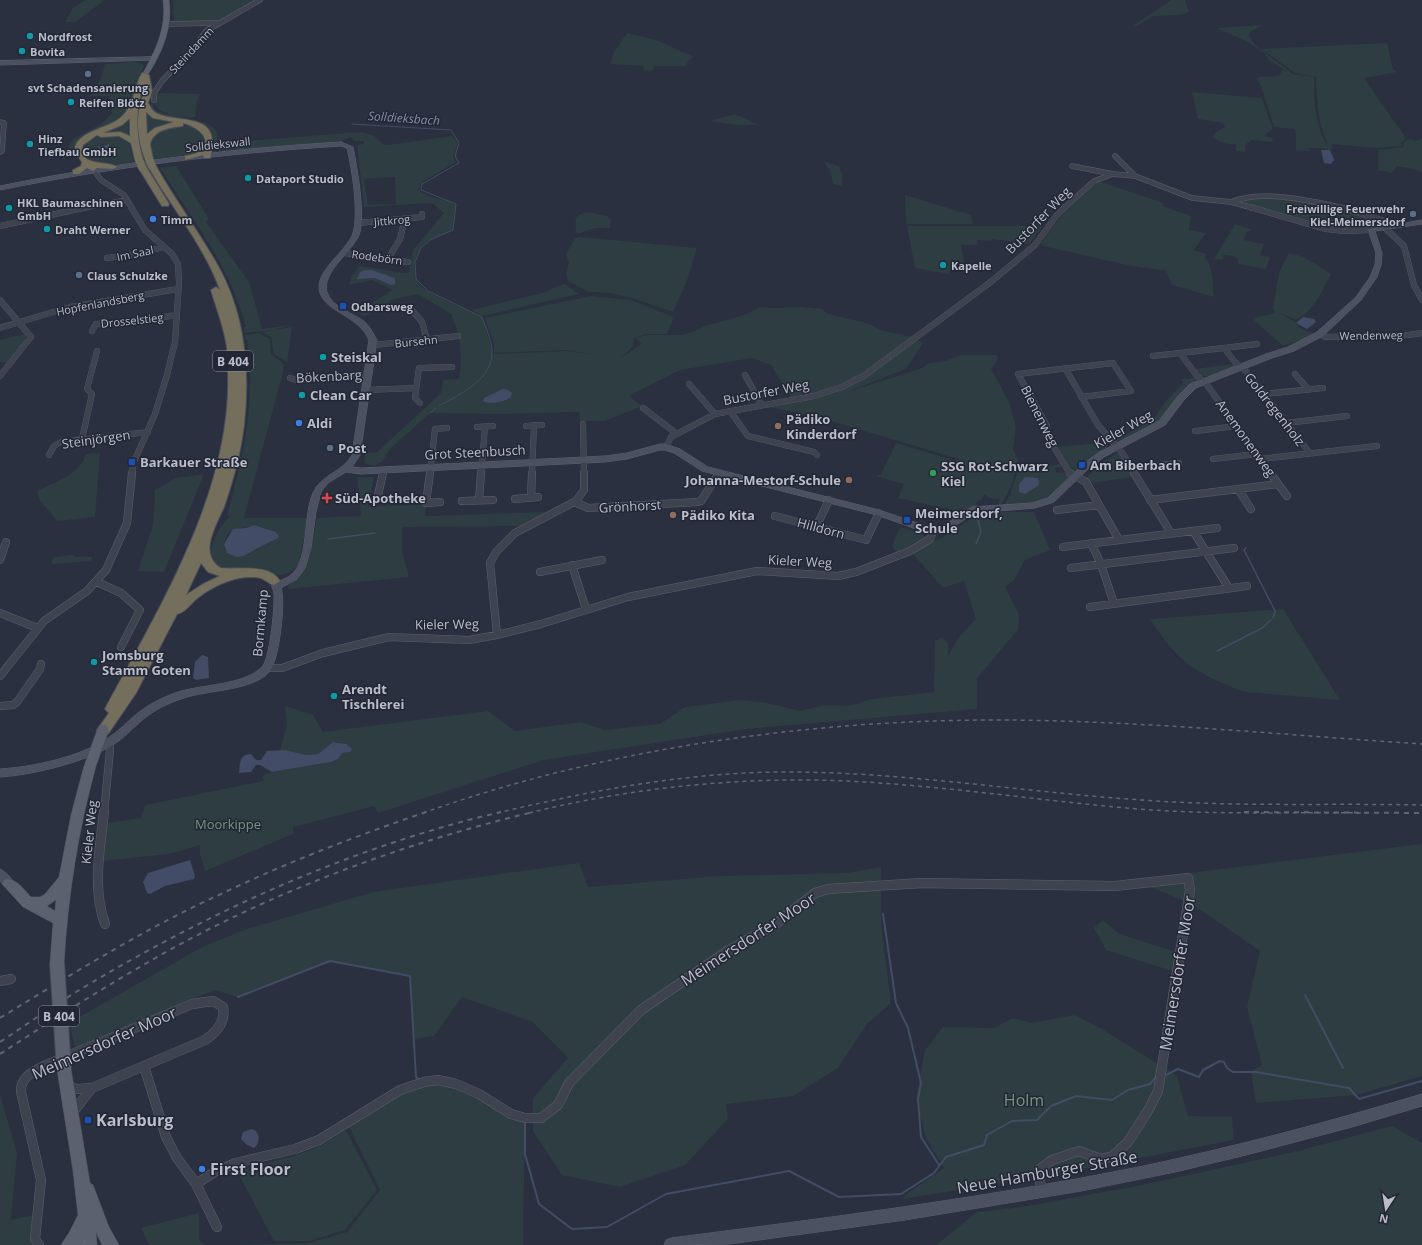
<svg xmlns="http://www.w3.org/2000/svg" width="1422" height="1245" font-family="'Open Sans',sans-serif">
<style>
.green{fill:#2d3d41;fill-rule:evenodd}
.water{fill:#424c66}
.lines{fill:none;stroke-linecap:round;stroke-linejoin:round}
.stream-far2{stroke:#424c66;stroke-width:1}
.stream-far1{stroke:#424c66;stroke-width:1.5}
.stream{stroke:#424c66;stroke-width:2}
.street-far3-casing{stroke:#5c606d;stroke-width:5.5}
.street-far2-casing{stroke:#5c606d;stroke-width:6}
.street-far1-casing{stroke:#5c606d;stroke-width:8}
.street-casing{stroke:#5c606d;stroke-width:10}
.secondary-casing{stroke:#5c606d;stroke-width:1}
.primary-casing{stroke:#484b59;stroke-width:1}
.highway-casing{stroke:#494d5a;stroke-width:2}
.street-far3{stroke:#3e434f;stroke-width:4.5}
.street-far2{stroke:#3e434f;stroke-width:5.5}
.street-far1{stroke:#3e434f;stroke-width:7}
.street{stroke:#3e434f;stroke-width:9}
.secondary{fill:#4c5162;fill-rule:evenodd}
.primary{fill:#5c616f;fill-rule:evenodd}
.highway{fill:#746e5c;fill-rule:evenodd}
.rail-far1{stroke:#606676;stroke-width:1.5;stroke-dasharray:4 4;stroke-linecap:butt}
.rail{stroke:#606676;stroke-width:2;stroke-dasharray:5 5;stroke-linecap:butt}
.primary-bridge-far1-casing{stroke:#484b59;stroke-width:12;stroke-linecap:butt}
.primary-bridge-casing{stroke:#484b59;stroke-width:16;stroke-linecap:butt}
.highway-bridge-casing{stroke:#494d5a;stroke-width:8;stroke-linecap:butt}
.primary-bridge-far1{stroke:#5c616f;stroke-width:11}
.primary-bridge{stroke:#5c616f;stroke-width:14}
.highway-bridge{stroke:#746e5c;stroke-width:8}
.culture-dot{fill:#0f9aa8;stroke:#232735;stroke-width:1.5}
.service-dot{fill:#5c6f8a;stroke:#232735;stroke-width:1.5}
.shop-dot{fill:#3f7fe0;stroke:#232735;stroke-width:1.5}
.transit-dot{fill:#1a4fb4;stroke:#232735;stroke-width:1.5}
.education-dot{fill:#8d6e63;stroke:#232735;stroke-width:1.5}
.leisure-dot{fill:#2e9e5b;stroke:#232735;stroke-width:1.5}
.health-dot{fill:#e0444e;stroke:#232735;stroke-width:1.5}
.labels{text-anchor:middle;dominant-baseline:central;stroke-width:3;stroke-linejoin:round;paint-order:stroke}
.far-poi-label{font-size:11px;font-weight:bold;fill:#bbbeca;stroke:#232735;text-anchor:start}
.far-street-label{font-size:11px;fill:#bbbeca;stroke:#232735}
.far-water-label{font-size:12px;font-style:italic;fill:#8691ad;stroke:#232735}
.shield{fill:#232735;stroke:#8d919d;stroke-width:1}
.shield-label{font-size:12px;font-weight:bold;fill:#bbbeca}
.street-label{font-size:13px;fill:#bbbeca;stroke:#232735}
.poi-label{font-size:13px;font-weight:bold;fill:#bbbeca;stroke:#232735;text-anchor:start}
.park-label{font-size:13px;fill:#759782;stroke:#232735}
.near-street-label{font-size:16px;fill:#bbbeca;stroke:#232735}
.near-park-label{font-size:16px;fill:#759782;stroke:#232735}
.near-poi-label{font-size:16px;font-weight:bold;fill:#bbbeca;stroke:#232735;text-anchor:start}
</style>
<rect width="100%" height="100%" fill="#2a303f"/>
<!-- green -->
<path class="green" d="M85,0h20l-30,22h-10l8,-14z
M173,0h83l-34,20 -48,3z
M1171,0h14l4,12 -8,3 -28,1 -17,10h-3z
M1263,25l-13,7 -1,3 7,11 37,28 21,3c0,22 1,47 12,66l3,1c-12,-17 -12,-46 -13,-67l-21,-4 -34,-24 126,-6 6,26 4,3 -33,6 42,60 -5,5 1,3 -27,2 -43,-4 1,5 -24,-1v3l-13,-1v-16l-2,-5 -20,-2 -13,-41 -4,-6 2,-3 20,-1 4,-7 -13,-8 -6,-8 -18,-12 -30,-13z
M627,33l29,7 38,17 -6,4 -2,5h-32l-2,5 -8,-1 -1,-4 -33,-2 4,-12z
M135,62l8,2 1,3 -5,9h1c-6,13 -7,34 -18,43 -13,12 -39,13 -48,28l1,8 -13,4 11,-20 28,-15 11,-11 -3,-17h-18l10,-18 4,-14z
M1192,92l70,6 11,31 -6,4 -2,3 8,2 -1,4 -20,-2 -6,4 -1,8 -9,-1v-7c-8,1 -17,-2 -23,-7l2,-4 10,-6 -2,-4 -25,-4z
M156,93l44,1 -3,7 -2,16c-11,2 -36,-2 -40,-13z
M152,96l2,13 6,3c13,7 52,5 57,21 1,6 0,13 -1,19l-5,-1 -3,-21 -42,-12 -9,-5 -7,-6z
M146,110l41,13h-7l-34,13z
M735,114l24,11h-22l-27,-4z
M129,117l-1,19 -24,-3 -8,2z
M179,126h11l10,5 4,10 -2,10 -8,3 -41,6 -4,-12v-9l11,-9z
M360,132l13,3 10,9 5,1 64,-9 5,6v4l-4,11 3,5 -31,18 -4,4 -3,5c11,11 25,9 38,15 1,6 -2,8 -2,13 -1,5 0,8 -1,13 -8,5 -18,6 -26,12 -7,5 -10,12 -12,20 -1,6 0,14 2,19 8,14 50,28 65,36l11,37 74,-3 28,4 -28,-5 -73,3v-10l-9,-25 106,-22 39,4 42,16 1,3 -6,15h-20l-13,4 -1,8 -13,13 21,-15 -5,-6 11,-3h35l8,-2 15,-7 39,-11 16,-8 15,1 26,-1 21,2 6,5 39,9 14,7 31,7 11,6 -17,26 -59,23 75,-24 7,-5 17,-2 15,-6h35l2,4 -7,10 18,33 7,26 -3,21 8,18 -5,1c-2,13 -8,26 -15,37h-3l2,-6 -11,-1 -5,-4 -2,5 -7,4 3,3 -16,6 -64,-14 6,-14 -29,-8 6,-2 15,-31 60,18 3,-2 -135,-40 -54,-12 29,-5 -7,-3 -21,-34 -19,-7 -72,12 -51,26 13,10 -37,15h-25l-1,-9 -76,2 -73,-1 -40,36 -8,13 -8,4 -8,-2 -2,-2 1,-9h11l65,-60 2,-13 16,-1 2,-14 -2,-30 -8,-21 -33,-20 -26,6 -28,17 -6,-4 9,-2 6,-9 20,-12 -21,-10 -23,5 3,-10 8,-9 44,7 5,-1 4,-22 31,-37 -12,-10 -68,4 -7,-62 7,-1v-3h-10l-3,-4 -15,6 -118,9 2,-9zM395,177l1,27 -28,1 -4,-26z
M104,135h15l9,5 6,22c-20,2 -39,8 -53,-11l1,-6 11,-7zM109,144l5,11 -7,2h-5l-2,-12z
M1422,138v35c-7,-5 -17,-5 -25,-7l-5,7 -14,-3v-20l25,-3 1,-5 6,-3 7,2z
M823,161l16,5 3,8v12l-9,-2 -3,-14z
M176,166l33,53 -3,3 43,60 13,47 28,-4 -16,5 -30,3v-5l3,-3h-2c-15,-59 -53,-106 -85,-157z
M1098,181l66,22 -2,3 29,10 -2,14 17,3 -12,17 12,4 -1,4c9,9 7,27 9,39l-42,-12 -6,-14 -39,-6 -84,-19 -2,-3 24,-32z
M905,195l66,20 2,9h-67z
M1264,198l56,5 74,21 -25,5 -28,1 -105,-28 5,-2z
M588,212l19,4 4,4 -1,8h-14l-19,6c-3,-13 -3,-20 11,-22z
M1235,224l16,5v2h-4l-3,9 20,4 -4,11 10,2 -4,12 -28,-5v-5l-5,-3 -9,-1 -1,5 -9,-1z
M907,226h136l-14,18 -37,-5v2l-15,-1 1,5h-17l4,23 -16,3v3l-34,-6z
M579,237l118,11 -11,35 -13,29 -41,-14 -22,-5 -21,-1 -21,-11 -2,-7 3,-11 -3,-9 9,-16z
M1289,253l15,4 27,17c-9,17 -17,37 -35,46l-16,-7 15,9 5,6 13,6c-9,6 -20,8 -30,12l-29,-26 3,-3 18,-4 -2,-5 6,-35z
M565,284l14,10 -97,22 -10,-6 74,-18 11,-6z
M292,327l-5,35 -13,-8 -3,-17 -8,-5z
M259,333l11,6 1,15 13,10 -3,18 -1,1 -36,135h64l-9,46c-4,6 -11,10 -18,11 -7,0 -14,-6 -21,-7 -19,-2 -36,7 -50,-10 0,-14 10,-34 21,-42h-4c16,-59 29,-113 20,-174l2,-1 -4,-1v-5zM254,525l22,7 3,4 -1,2 -24,13 -29,-2c-4,-20 16,-20 29,-24z
M24,334l2,4 -17,25 -9,-1v-22z
M1233,364v3l-25,9h-8l-5,-7z
M1195,378v3l-18,16 -11,16 -8,9 -39,20 -6,-1 40,-21 13,-19 17,-18 -2,-4z
M1106,442l2,3 -2,3 -29,22 -7,-2 -12,-21z
M100,453l-5,64 -38,4 -18,-22 -2,-8c18,-9 44,-17 49,-37z
M1116,454h4l13,23 -43,6 -4,-5 14,-14z
M1061,464l1,3 -8,1 3,5 8,-1 3,5c-2,6 -5,8 -9,12 -20,18 -31,14 -55,16l6,-10 8,-25z
M204,474l-40,98 -26,-1 15,-46 2,-35 21,-12z
M357,477h17l-6,29 58,-1 -1,11 121,-4 -26,14 -118,1v23l7,27 -121,12 1,-5c23,-15 23,-42 28,-66l44,-2z
M988,512h46l16,38 -25,10 -11,20 -9,7 14,27 -1,16 -41,48v31l-231,20 -202,31 -166,53 -4,-7 -81,21v7l-88,37 -5,-17v-9l-31,9 -66,7 4,-38 34,-5 4,-13 119,-24 -2,-5 10,-4 59,-10 7,-3 4,-6 8,-1 2,-2 -13,-8h-6l-15,12 -12,1 -26,-4 7,-26 -2,-19 28,9 10,17 165,-21 27,20 66,-9 23,8 56,-6 25,-17 55,-7 27,3 32,8 27,-6 23,1 23,-7 62,-7 1,-51 7,-4 6,6v13l11,-19 17,-18 -12,-38 -21,7 -31,-35 18,-11 10,-3 38,-25z
M900,527l21,6 6,6 -29,15 -6,-8z
M73,555l1,2h18l-1,4 -39,3 1,-7z
M1283,609l57,91 -94,-8c-15,-4 -46,-18 -58,-28 -15,-12 -28,-29 -38,-45z
M1422,844v232l-66,19 -100,8 -5,-31 11,-7 -15,-58 13,-56 -68,-47 -59,-24z
M579,863l9,24 131,-11 128,-3 34,-6v56l10,80 -24,21 -29,44 -45,28 -67,8 2,15 -43,46 -65,22 -58,-12 -29,-44v-33l35,-40 -35,-36 -71,-25 -28,39 -20,3 -4,-63 -80,-15 -92,36 -23,-7 -140,57 -6,-24 135,-77 43,-17 126,-37z
M1102,921c8,3 11,9 18,13l56,18 -4,19 -66,-21 -12,-22z
M1075,1015l27,14 75,47 11,40 44,1 2,23 -189,36 -142,23 8,-8 33,-23 -18,-30 -10,-39 9,-49 18,-23 51,1 19,-10 18,5z
M438,1080l87,38 -2,127h-284l70,-2 38,-11 33,-42 -33,-67 53,-33z
M0,1095l17,58 -6,67 27,-6 1,31h-39z
M1392,1126l30,17v102h-486l41,-33 45,-5 120,-22 152,-33z
M346,1130l31,60 -32,40 -36,11h-35l-37,-70 60,-16 25,-10z
M199,1213v27l6,5h-56l-8,-17z"/>
<!-- water -->
<path class="water" d="M109,144l5,11 -7,2h-5l-1,-5 -3,-5z
M1321,150h9l4,10 -3,4 -7,-1z
M365,270h7l23,8v6l-4,1 -16,-7 -18,1 3,-7z
M1303,317l11,2 2,3 -9,7 -11,-6z
M503,389l5,1 4,3 -1,4c-6,5 -22,8 -28,4l1,-3z
M1025,477l13,1 1,7 -14,9 -6,-2v-8z
M254,525l22,7 3,4 -1,2 -35,18 -6,1 -10,-4 -3,-9 9,-15 13,-1z
M202,655l6,2 1,21 -13,2 -3,-2 2,-16z
M333,742l13,2 6,5 -2,3 -8,1 -4,6 -7,3 -59,10 -12,-7h-4l-5,7 -12,1c1,-9 0,-19 12,-19l5,6h5l6,-9 18,-1 21,5 12,-1z
M190,860l5,16 -1,3 -29,7 -15,8 -3,-1 -4,-11 5,-9z
M252,1129l4,2 3,6 -2,8 -3,3 -7,-3 -6,-6 2,-7z"/>
<g class="lines">
<!-- stream-far2 -->
<path class="stream-far2" d="M352,124l99,6 8,13 -4,13 4,7 -37,21 -1,6 35,14 -3,26 -23,10 -9,8 -6,14 1,17 12,12 54,26c4,11 9,22 10,33 2,29 -32,44 -53,56
M430,413l6,-5"/>
<!-- stream-far1 -->
<path class="stream-far1" d="M328,539l47,-6
M976,544l5,-12 -4,-16
M1246,548l-2,2 31,61 -2,7
M1217,651l45,-23 9,-8"/>
<!-- stream -->
<path class="stream" d="M883,914l13,89 12,25 13,55 -3,16 3,38 18,28
M1305,995l38,73
M238,997l92,-36 80,15 6,101 4,3
M1164,1076l14,-7 21,8 4,-7 17,-9 4,1 3,6 6,4h23l93,16 10,11 63,-18
M525,1122v32l14,50 33,25 35,-2 59,-33 123,-23 50,26 62,-3 33,-21 12,-16 38,-12 3,-10 25,-14 25,-1 14,-14 25,-10 36,4 16,-10 22,-6 6,-7"/>
<defs>
<path id="street-far3" d="M167,24l51,-1
M154,100v-7l8,-12 33,-34 11,-16 54,-31
M0,122l4,1 -2,28 -2,1
M1115,156l20,20
M1072,166l41,8 22,2 57,22 39,4 22,6
M93,169l8,11 23,15 8,13
M1231,202c30,-13 81,-1 113,6
M82,208l45,-8
M1064,208l30,-27 19,-7"/>
<path id="street-far2" d="M131,207l14,23 27,24 6,10 1,19 -4,59 -8,33 -12,39 -22,50 -1,10
M1250,207l76,22 18,2 27,-1
M1339,207l59,18
M358,223l64,-6v-3
M0,226l88,-19
M1384,227l20,19 10,39 8,15
M345,253l63,9
M107,258l30,-4 26,-7
M388,259l12,-20 5,-20
M0,300l31,37 -31,39
M410,308l12,14 5,18
M0,328l70,-21 108,-18
M92,331l4,-7 32,-2 49,-7
M1320,334l5,3 83,-2 14,-2
M374,345l84,-9
M1224,348l33,-4
M1153,356l27,-3
M1065,368l33,57 25,29 12,20
M1295,374l13,15
M745,375l17,30
M290,378l6,2 72,-6
M689,384l26,30
M365,390l51,-2
M1264,394l59,-6
M420,403l-5,-5 4,-30 33,-1
M643,408l34,26
M730,411l18,25 66,16 3,3
M1286,423l61,-7
M583,424l1,50
M526,426l16,-1
M477,427l16,-1
M1195,431l42,-5
M82,439l10,-45 -5,-5 10,-38
M666,447l5,-10 44,-23 99,-18 28,-9 23,-12 127,-94 43,-36 22,-30 8,-8
M49,455l5,-9 7,-4 87,-10
M1213,459l44,-5
M1260,459l117,-13
M1131,468l48,-5
M383,474l1,-4
M430,474l5,-45 12,-1
M481,474l4,-47
M532,474l2,-49
M1072,474l-3,-2 -23,-38 1,-8 -29,-52 95,-11 18,28 -50,6
M1271,474l-64,-89 -10,-9 -17,-23 44,-5 11,14 11,9 63,81"/>
<path id="street-far1" d="M430,473l-4,30 14,-1
M1070,473l16,9 33,58
M1134,473l37,60
M1270,473l17,23
M1238,489l13,20
M378,495l5,-22
M531,498l1,-25
M515,499l23,-2
M479,500l2,-27
M1150,500l128,-16
M462,501l31,-1
M574,502l14,6 110,-6 3,-1 18,-28
M1057,510l42,-5
M775,516l91,24 13,-27
M816,527l13,-27
M1193,531l36,57
M1091,543l10,21 13,40
M1063,547l154,-19
M0,560l6,-18
M572,565l14,44
M1071,568l163,-20
M540,572l62,-12
M97,582l24,11 19,17 -19,37
M1090,607l157,-21
M0,613l37,15
M497,635l-7,-72 6,-11 19,-19 61,-32 8,-11v-17
M267,668h15l41,-15 66,-16 80,3 28,-5 44,-11 87,-27 129,-26 81,5 18,-4 54,-21 20,-12 4,-9
M0,676l44,-55 43,-30 19,-21 21,-47 5,-50
M0,706l13,-1 4,-3 23,-33 1,-5
M104,813l6,-63 -1,-7"/>
<path id="street" d="M104,812c-4,37 -12,76 1,112
M0,981l11,-2
M144,1066l22,71 11,21 19,26 21,43
M73,1112l19,-24
M196,1184l20,-13 20,-8 59,-14 24,-9 81,-50 24,-8 14,-2 18,4 23,10 32,20 14,4h16l17,-13 11,-22 72,-73 88,-60 48,-27 38,-30 13,-4 94,-6 193,3 73,-8 2,12 -32,201 -9,18 -21,33 -15,14 -12,3 -22,-8 -27,9 -12,9 -1,8 3,14
M39,1245l-4,-6 6,-59 -20,-88c-1,-15 13,-21 25,-27l146,-61 21,-3 10,6c3,15 -6,25 -18,33l-113,48 -15,1 -11,-3"/>
<path id="secondary" d="M156,57v2l-2,1 -154,5v-4z
M341,142l12,5c4,20 13,70 6,88 -7,17 -38,38 -32,57 5,16 27,21 38,30 5,5 8,11 12,18l-17,115 -8,12 9,1 244,-12 22,-3 33,-9h6l14,5 28,18 171,43 44,15 11,2h7l31,-20 60,-4 16,-5 34,-33 16,-12 61,-32 19,-25 12,-12 76,-30 22,-7 29,-15 39,-35 14,-20 5,-12 1,-12 -8,-23 1,-1 53,-9v4l-47,7 7,22 -1,12 -4,12 -16,23 -38,36 -29,15 -22,7 -76,30 -12,12 -19,25 -61,32 -16,12 -34,33 -19,6 -61,5 -28,19 -12,1 -15,-3 -42,-15 -175,-44 -28,-18 -9,-3h-5l-33,9 -22,3 -244,12 -15,-2 -18,11 -7,9 -5,20 -5,36 -6,20 -8,11 -16,9c5,14 -2,71 -11,83 -16,20 -64,19 -86,27 -16,5 -30,12 -43,23 -9,8 -17,17 -28,24 -28,17 -80,30 -113,32v-8c33,-2 80,-12 108,-31 11,-7 20,-17 30,-25 11,-9 24,-15 37,-20 25,-9 68,-7 87,-26 8,-8 13,-61 12,-74 -1,-4 -3,-8 -3,-12l4,-3 3,1 1,2c5,-2 10,-4 14,-8 16,-16 10,-58 20,-80 7,-18 30,-21 39,-38l17,-115c-11,-25 -42,-27 -49,-47 -7,-22 27,-41 33,-60 6,-20 -1,-64 -6,-85l-6,-2c-115,7 -228,21 -341,44v-4c113,-23 226,-37 341,-44z
M0,869c6,3 12,9 14,15l-1,3c-7,3 -9,-1 -13,-6z
M1422,1094v12l-70,21 -106,28 -71,17 -94,19 -176,29 -175,24 -66,1 2,-5 5,-2c156,-20 313,-40 468,-71 95,-20 190,-45 283,-73z"/>
<path id="primary" d="M163,0h6c4,28 -7,53 -22,76h-4l-1,-1c13,-24 25,-47 21,-75z
M90,761l4,2 2,3c-18,65 -28,130 -32,197l-2,4 -5,2 -5,-2 -2,-4 3,-40 -30,-16 -21,-23 2,-4c11,-4 20,10 27,17h9l5,-3 14,-17 12,-62 13,-49 2,-3zM56,900l-1,11 -8,-5z
M64,1062l5,2 2,5 19,114 3,2 16,42 10,18h-17l-6,-13 1,13h-16v-1l-1,1h-19l9,-14 8,-16 -5,-44 -16,-102 2,-5z"/>
<path id="highway" d="M142,73l7,2 3,16 -4,12c3,5 5,9 10,11 16,8 55,0 54,28 0,5 0,11 -2,16h-6l-1,-3 -18,5v-4c5,-1 11,-2 15,-5 15,-13 -5,-25 -17,-28v3c-13,2 -29,3 -33,18l3,15 -7,2c-6,-13 -10,-35 -7,-50 1,-9 6,-16 4,-25 -8,24 -7,49 0,74l-1,2 -7,-2 -4,-17 -12,-7 -18,1 -4,-2 -14,10c-6,23 25,15 34,22l-4,2 -16,-1 -4,3 -6,-3 -8,6h-6v-4l8,-4 1,-4 -7,-10c-3,-19 33,-24 44,-33 15,-11 14,-30 23,-46zM146,112l7,6 21,4 -19,6 -8,6zM130,118v18l-10,-4 -17,1 19,-8z
M149,164l7,2c19,34 43,66 62,100 27,48 32,105 26,159 -3,27 -11,56 -20,82 -5,11 -12,24 -14,36 -2,10 2,21 11,25 17,2 48,-5 59,13l-6,4c-5,-1 -9,-6 -14,-7 -22,-5 -50,9 -66,23 -5,5 -10,12 -17,13l-41,79 -28,41 -5,1 -5,-1 -1,-4 12,-17 -4,-4c54,-101 127,-218 123,-336 -1,-10 0,-21 -2,-31 -3,-17 -10,-35 -15,-52l5,-3 4,3c-16,-45 -49,-83 -72,-124zM201,563l7,9 12,4 -17,8 -17,11z
M139,165h6l24,39 -1,2h-6l-24,-39z"/>
</defs>
<!-- street-far3 casing -->
<use href="#street-far3" class="street-far3-casing"/>
<!-- street-far2 casing -->
<use href="#street-far2" class="street-far2-casing"/>
<!-- street-far1 casing -->
<use href="#street-far1" class="street-far1-casing"/>
<!-- street casing -->
<use href="#street" class="street-casing"/>
<!-- secondary casing -->
<use href="#secondary" class="secondary-casing"/>
<!-- primary casing -->
<use href="#primary" class="primary-casing"/>
<!-- highway casing -->
<use href="#highway" class="highway-casing"/>
<!-- street-far3 -->
<use href="#street-far3" class="street-far3"/>
<!-- street-far2 -->
<use href="#street-far2" class="street-far2"/>
<!-- street-far1 -->
<use href="#street-far1" class="street-far1"/>
<!-- street -->
<use href="#street" class="street"/>
<!-- secondary -->
<use href="#secondary" class="secondary"/>
<!-- primary -->
<use href="#primary" class="primary"/>
<!-- highway -->
<use href="#highway" class="highway"/>
<!-- rail-far1 -->
<path class="rail-far1" d="M423,813c182,-65 390,-94 584,-93 138,1 277,15 415,24
M497,813c92,-22 186,-40 281,-41 122,-1 242,20 364,28 93,7 187,3 280,5
M529,813c92,-23 189,-34 285,-33 108,2 216,20 324,29 75,6 152,3 228,4"/>
<!-- rail -->
<path class="rail" d="M1244,812l178,1
M0,1018c72,-44 144,-89 221,-124 67,-32 135,-58 205,-82
M0,1042c29,-19 57,-39 86,-56 129,-77 269,-140 415,-174
M0,1054c57,-37 115,-74 175,-107 112,-61 234,-105 358,-135"/>
<defs>
<path id="primary-bridge-far1" d="M90,766l13,-36"/>
<path id="primary-bridge" d="M57,963l7,106"/>
<path id="highway-bridge" d="M149,159l3,7
M139,160l3,7"/>
</defs>
<!-- primary-bridge-far1 casing -->
<use href="#primary-bridge-far1" class="primary-bridge-far1-casing"/>
<!-- primary-bridge casing -->
<use href="#primary-bridge" class="primary-bridge-casing"/>
<!-- highway-bridge casing -->
<use href="#highway-bridge" class="highway-bridge-casing"/>
<!-- primary-bridge-far1 -->
<use href="#primary-bridge-far1" class="primary-bridge-far1"/>
<!-- primary-bridge -->
<use href="#primary-bridge" class="primary-bridge"/>
<!-- highway-bridge -->
<use href="#highway-bridge" class="highway-bridge"/>
</g>
<!-- markers -->
<g class="culture-dot">
<circle cx="30" cy="36" r="4"/>
<circle cx="22" cy="51" r="4"/>
<circle cx="71" cy="102" r="4"/>
<circle cx="30" cy="144" r="4"/>
<circle cx="248" cy="178" r="4"/>
<circle cx="9" cy="208" r="4"/>
<circle cx="47" cy="229" r="4"/>
<circle cx="943" cy="265" r="4"/>
<circle cx="323" cy="357" r="4"/>
<circle cx="302" cy="395" r="4"/>
<circle cx="94" cy="662" r="4"/>
<circle cx="334" cy="696" r="4"/>
</g>
<g class="service-dot">
<circle cx="88" cy="74" r="4"/>
<circle cx="1413" cy="214" r="4"/>
<circle cx="79" cy="275" r="4"/>
<circle cx="330" cy="448" r="4"/>
</g>
<g class="shop-dot">
<circle cx="153" cy="219" r="4"/>
<circle cx="299" cy="423" r="4"/>
<circle cx="202" cy="1169" r="4"/>
</g>
<g class="transit-dot">
<rect x="339" y="302" width="8" height="8" rx="2"/>
<rect x="128" y="458" width="8" height="8" rx="2"/>
<rect x="1078" y="461" width="8" height="8" rx="2"/>
<rect x="903" y="516" width="8" height="8" rx="2"/>
<rect x="84" y="1116" width="8" height="8" rx="2"/>
</g>
<g class="education-dot">
<circle cx="778" cy="426" r="4"/>
<circle cx="849" cy="480" r="4"/>
<circle cx="673" cy="515" r="4"/>
</g>
<circle class="leisure-dot" cx="933" cy="473" r="4"/>
<path class="health-dot" d="M325 492h4v4h4v4h-4v4h-4v-4h-4v-4h4z"/>
<g class="labels">
<!-- far-poi labels -->
<g class="far-poi-label">
<text x="38" y="36">Nordfrost</text>
<text x="30" y="51">Bovita</text>
<text x="88" y="87" text-anchor="middle">svt Schadensanierung</text>
<text x="79" y="102">Reifen Blötz</text>
<text x="38" y="138">Hinz<tspan x="38" dy="13">Tiefbau GmbH</tspan></text>
<text x="256" y="178">Dataport Studio</text>
<text x="17" y="202">HKL Baumaschinen<tspan x="17" dy="13">GmbH</tspan></text>
<text x="1405" y="208" text-anchor="end">Freiwillige Feuerwehr<tspan x="1405" dy="13">Kiel-Meimersdorf</tspan></text>
<text x="161" y="219">Timm</text>
<text x="55" y="229">Draht Werner</text>
<text x="951" y="265">Kapelle</text>
<text x="87" y="275">Claus Schulzke</text>
<text x="351" y="306">Odbarsweg</text>
</g>
<!-- far-street labels -->
<g class="far-street-label">
<text transform="translate(191 50) rotate(-47)">Steindamm</text>
<text transform="translate(218 144) rotate(-6)">Solldiekswall</text>
<text transform="translate(392 220) rotate(-5)">Jittkrog</text>
<text transform="translate(135 253) rotate(-12)">Im Saal</text>
<text transform="translate(377 257) rotate(8)">Rodebörn</text>
<text transform="translate(100 303) rotate(-11)">Hopfenlandsberg</text>
<text transform="translate(132 320) rotate(-6)">Drosselstieg</text>
<text transform="translate(1371 335) rotate(-1)">Wendenweg</text>
<text transform="translate(416 341) rotate(-6)">Bursehn</text>
</g>
<!-- far-water labels -->
<g class="far-water-label">
<text transform="translate(404 118) rotate(4)">Solldieksbach</text>
</g>
<!-- shield labels -->
<g class="shield">
<rect x="213" y="351" width="40" height="20" rx="3"/>
<rect x="39" y="1006" width="40" height="20" rx="3"/>
</g>
<g class="shield-label">
<text x="233" y="361">B 404</text>
<text x="59" y="1016">B 404</text>
</g>
<!-- street labels -->
<g class="street-label">
<text transform="translate(1038 220) rotate(-46)">Bustorfer Weg</text>
<text transform="translate(329 376) rotate(-3)">Bökenbarg</text>
<text transform="translate(766 392) rotate(-11)">Bustorfer Weg</text>
<text transform="translate(1275 409) rotate(52)">Goldregenholz</text>
<text transform="translate(1040 416) rotate(63)">Bienenweg</text>
<text transform="translate(1123 429) rotate(-29)">Kieler Weg</text>
<text transform="translate(1246 438) rotate(54)">Anemonenweg</text>
<text transform="translate(96 439) rotate(-8)">Steinjörgen</text>
<text transform="translate(475 452) rotate(-3)">Grot Steenbusch</text>
<text transform="translate(630 506) rotate(-3)">Grönhorst</text>
<text transform="translate(821 528) rotate(15)">Hilldorn</text>
<text transform="translate(800 561) rotate(3)">Kieler Weg</text>
<text transform="translate(260 623) rotate(-85)">Bormkamp</text>
<text transform="translate(447 624) rotate(-1)">Kieler Weg</text>
<text transform="translate(89 832) rotate(-84)">Kieler Weg</text>
</g>
<!-- poi labels -->
<g class="poi-label">
<text x="331" y="357">Steiskal</text>
<text x="310" y="395">Clean Car</text>
<text x="786" y="419">Pädiko<tspan x="786" dy="15">Kinderdorf</tspan></text>
<text x="307" y="423">Aldi</text>
<text x="338" y="448">Post</text>
<text x="140" y="462">Barkauer Straße</text>
<text x="1090" y="465">Am Biberbach</text>
<text x="941" y="466">SSG Rot-Schwarz<tspan x="941" dy="15">Kiel</tspan></text>
<text x="841" y="480" text-anchor="end">Johanna-Mestorf-Schule</text>
<text x="335" y="498">Süd-Apotheke</text>
<text x="915" y="513">Meimersdorf,<tspan x="915" dy="15">Schule</tspan></text>
<text x="681" y="515">Pädiko Kita</text>
<text x="102" y="655">Jomsburg<tspan x="102" dy="15">Stamm Goten</tspan></text>
<text x="342" y="689">Arendt<tspan x="342" dy="15">Tischlerei</tspan></text>
</g>
<!-- park labels -->
<g class="park-label">
<text x="228" y="824">Moorkippe</text>
</g>
<!-- near-street labels -->
<g class="near-street-label">
<text transform="translate(748 939) rotate(-33)">Meimersdorfer Moor</text>
<text transform="translate(1177 973) rotate(-81)">Meimersdorfer Moor</text>
<text transform="translate(104 1043) rotate(-24)">Meimersdorfer Moor</text>
<text transform="translate(1047 1172) rotate(-10)">Neue Hamburger Straße</text>
</g>
<!-- near-park labels -->
<g class="near-park-label">
<text x="1024" y="1100">Holm</text>
</g>
<!-- near-poi labels -->
<g class="near-poi-label">
<text x="96" y="1120">Karlsburg</text>
<text x="210" y="1169">First Floor</text>
</g>
</g>
<!-- north arrow -->
<g transform="translate(1386 1209) rotate(192)" stroke="#232735" stroke-width="3" paint-order="stroke">
<path d="M0-3L7 15L0 10L-7 15Z" fill="#bbbeca"/>
<text y="-6" font-size="11" font-weight="bold" text-anchor="middle" fill="#bbbeca">N</text>
</g>
</svg>
